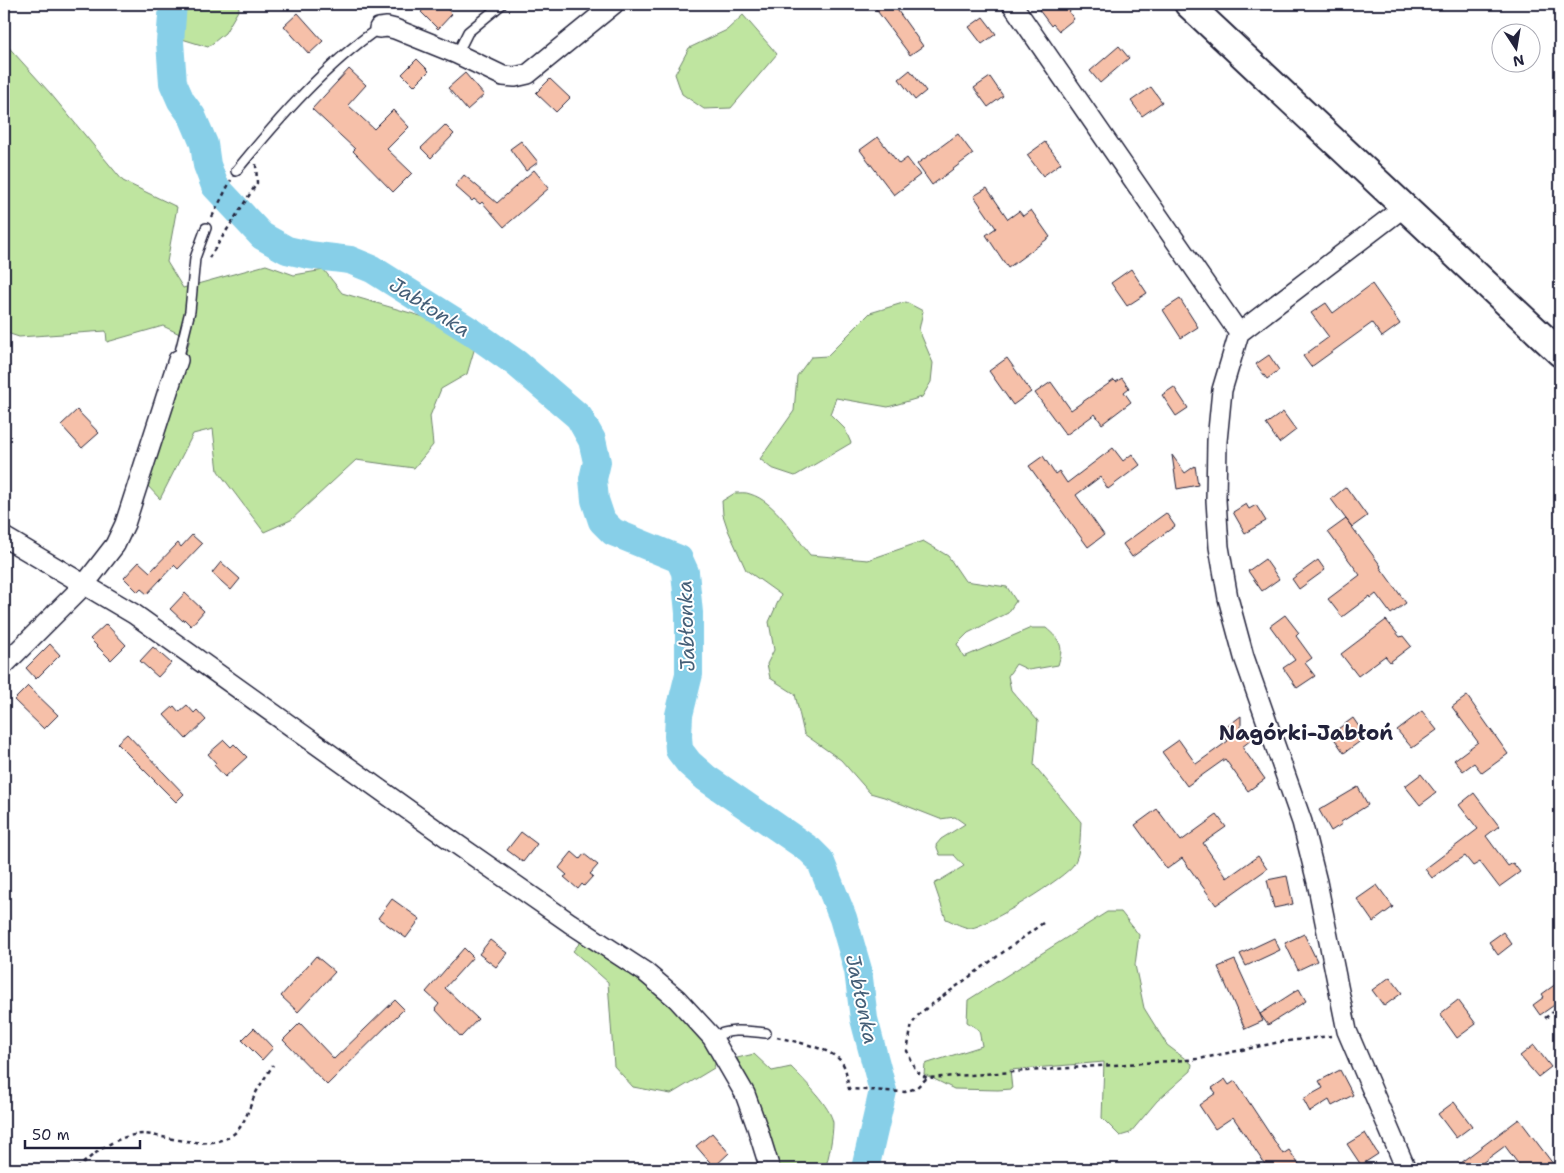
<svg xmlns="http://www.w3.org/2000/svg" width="1564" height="1173" font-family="'Shantell Sans',sans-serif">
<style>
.green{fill:#bfe5a0;stroke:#70846e}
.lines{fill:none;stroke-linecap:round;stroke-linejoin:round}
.river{stroke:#87cfe8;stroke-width:28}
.building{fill:#f6c0a9;stroke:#22223b}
.service-casing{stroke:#22223b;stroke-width:12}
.minor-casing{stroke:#22223b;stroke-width:22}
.secondary-casing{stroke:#22223b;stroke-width:30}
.path{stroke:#22223b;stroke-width:2.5;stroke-dasharray:4 4;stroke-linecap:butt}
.service{stroke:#fff;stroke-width:9}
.minor{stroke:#fff;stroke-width:19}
.secondary{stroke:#fff;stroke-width:26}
.labels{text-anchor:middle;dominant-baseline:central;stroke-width:4;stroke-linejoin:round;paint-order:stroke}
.water-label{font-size:20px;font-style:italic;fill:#455f78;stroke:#fff}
.quarter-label{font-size:21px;font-weight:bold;fill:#22223b;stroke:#fff}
</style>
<rect width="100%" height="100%" fill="#fff"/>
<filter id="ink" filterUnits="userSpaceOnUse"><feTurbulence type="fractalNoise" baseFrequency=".02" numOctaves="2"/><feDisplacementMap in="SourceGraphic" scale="10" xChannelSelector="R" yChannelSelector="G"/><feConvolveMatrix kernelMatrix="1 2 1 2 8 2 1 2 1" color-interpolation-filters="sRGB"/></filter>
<g filter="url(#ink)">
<!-- green -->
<path class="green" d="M182,4h56l1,5 -14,24 -17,14 -26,-8z
M743,15l34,39 -46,54 -27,1 -22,-15 -7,-20 14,-26 38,-18z
M4,42l46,51 73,88 54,26 -10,55 16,26 83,-23 28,10 30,-5 18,23 89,26 44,28 -8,27 -26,15 -11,27 3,29 -19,23 -58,-8 -65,60 -27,12 -46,-61 -5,-42 -20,5 -33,65 -14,-15 44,-145 -27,-13 -56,16 -1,-11 -87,6 -15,-5z
M906,302l17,9 -4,19 14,33 -2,19 -9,15 -34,10 -52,-9 -6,16 15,15 6,14 -56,33 -24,-8 -11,-9 34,-48 3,-35 14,-19 16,-1 43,-43z
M735,493c5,0 11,-1 15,1 25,7 45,42 60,61l58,5 55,-19 25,15 17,25 42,6 9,14 -8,12 -40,20 -11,11 7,13 67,-29h15c15,13 18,18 12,37l-29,5 -13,-6 -8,12 3,14 27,31 -4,44 47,57c-1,13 0,30 -7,42 -7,13 -88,63 -103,64 -7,0 -18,-6 -25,-9l-12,-35 30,-18 -10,-11h-14l-4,-10 5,-6 24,-15 -10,-7 -15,2 -56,-22 -14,-4 -29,-33 -37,-26 -9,-40 -25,-16 -3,-14 7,-14 -5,-28 12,-27 -35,-25 -18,-40 -5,-15 -1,-14z
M1107,912h14l18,23 -4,30 9,43 23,37 25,19 -1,7 -34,30 -27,32 -10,3 -18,-18 2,-56 -94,8 2,19 -14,1 -44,-1 -30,-15 1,-10 57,-18 -3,-16 -12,-8 1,-22z
M583,939l58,34 77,80 -4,15 -43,26 -38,-7 -19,-21 -6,-84 -35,-31z
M754,1054l18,17 19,-4c10,10 41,41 42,56 0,13 -4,34 -8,46h-46l-15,-47 -27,-64z"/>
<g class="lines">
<!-- river -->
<path class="river" d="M173,4l-3,38 3,41 8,18 11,15 12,28 3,21 8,21 47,50 25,14 22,5 41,5 22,9 100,63 44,31 63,54 13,23 5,22 -4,17 2,21 7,21 11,11 66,27 6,13 4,41v61l-10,41 -1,21 1,14 10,13 17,15 104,72 10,10 23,58 15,52 6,49 19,72 -18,78"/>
</g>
<!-- building -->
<path class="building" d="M429,4h13l10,10 -14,15 -17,-17z
M872,4h21l30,42 -13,9z
M1046,4h32l-9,8 5,7 -15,12 -6,-7 -2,2 -12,-16z
M298,13l25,28 -14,13 -25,-28z
M983,17l13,17 -14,10 -13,-17z
M1119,46l10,12 -29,25 -10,-12z
M417,59l12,12 -15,15 -12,-12z
M349,69l17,16 -18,20 26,24 19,-19 16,17 -22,22 25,24 -19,19 -40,-41 2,-2 -43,-40z
M910,70l16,21 -11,9 -16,-21z
M465,73l19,22 -17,15 -19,-22z
M990,77l13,19 -15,11 -14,-19z
M550,79l20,19 -14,14 -20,-19z
M1151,87l11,15 -20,14 -11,-15z
M445,125l9,9 -23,24 -10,-10z
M958,134l15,20 -41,31 -15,-21z
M878,137l21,27 8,-6 13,17 -26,20 -34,-45z
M521,141l17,21 -12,9 -16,-22z
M1045,142l16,21 -18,13 -16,-21z
M534,170l15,18 -45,39 -22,-25 -2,2 -6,-5 -2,2 -17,-15 9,-11 33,28z
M987,188l21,31 11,-8 4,5 8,-6 19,27 -42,31 -22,-33 10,-7 -22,-32z
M1131,269l16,24 -20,13 -16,-23z
M1372,284l28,40 -18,13 -10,-14 -61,44 -8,-11 26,-19 -18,-24 15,-10 7,10z
M1180,299l18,28 -17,11 -18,-28z
M1269,355l10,15 -12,9 -11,-15z
M1007,358l24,34 -18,13 -24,-34z
M1122,378l7,10 -5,4 7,10 -29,22 -7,-10 -29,21 -31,-42 16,-11 20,28 43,-30 2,2z
M1174,387l14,21 -12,8 -14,-21z
M77,410l22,23 -17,15 -21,-23z
M1283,412l13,18 -17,13 -13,-19z
M1113,448l10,13 9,-7 8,11 -32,24 -8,-12 -24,18 28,40 -16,12 -59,-81 14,-10 12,18 4,-3 8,12z
M1172,455l13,18 10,-7 3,19 -21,4z
M1346,487l21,29 -15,11 -21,-28z
M1246,504l3,5 7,-4 10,16 -21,12 -12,-21z
M1166,513l9,13 -43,31 -9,-13z
M1346,519l35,47 -1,1 26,36 -15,11 -15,-20 -5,4 -1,-2 -28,21 -14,-18 32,-24 -32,-43z
M192,535l10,9 -24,25 -4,-4 -27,29 -6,-5 -3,3 -14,-14 15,-16 11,10 28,-29 3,4z
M1265,559l14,20 -17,12 -14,-20z
M1318,560l7,10 -26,19 -7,-10z
M221,562l19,17 -9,11 -19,-17z
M185,593l19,18 -13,15 -7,-7 -1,2 -13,-12z
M1285,615l14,18 -3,3 16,22 -7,5 10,13 -18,12 -14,-20 12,-8 -25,-34z
M1386,620l14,17 3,-1 8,10 -21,16 -5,-6 -27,20 -17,-22z
M106,624l20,21 -15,15 -21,-21z
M50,644l10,11 -24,24 -10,-11z
M153,647l18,16 -13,14 -18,-16z
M28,686l30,29 -14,14 -30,-29z
M1467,696l41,58 -26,19 -8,-10 -11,8 -9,-11 24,-18 -26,-35z
M187,705l7,8 3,-3 9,10 -20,19 -22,-24 10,-9 5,6z
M1422,711l15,19 -25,18 -15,-18z
M1241,716v16l18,2 -17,13 23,32 -17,12 -23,-32 -38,27 -25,-34 17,-12 17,24 32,-23 -7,-10z
M1353,718l13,19 -22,16 -13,-19z
M127,734l57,60 -8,8 -59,-59z
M224,740l7,7 3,-3 13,13 -22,20 -11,-12 2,-2 -8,-9z
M1421,774l15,19 -16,12 -15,-19z
M1358,787l10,18 -27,17 1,2 -11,7 -12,-21z
M1474,793l25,33 -13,10 22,30 5,-3 7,9 -21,15 -19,-25 -7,4 -8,-10 -9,6 -1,-1 -23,17 -7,-9 53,-40 -19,-24z
M1157,809l24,32 36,-26 9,12 -23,16 24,35 31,-22 9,13 -51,36 -34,-47 -15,11 -32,-44z
M521,832l16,12 -14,18 -16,-12z
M572,852l8,7 4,-5 14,11 -8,9 3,2 -9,10 -2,-2 -4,5 -14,-12 3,-2 -8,-7z
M1287,876l6,28 -19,4 -7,-28z
M1377,885l16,22 -20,15 -16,-23z
M392,899l28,20 -14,19 -28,-20z
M1503,932l9,12 -14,11 -9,-13z
M1304,934l13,27 -19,9 -13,-27z
M1274,938l6,12 -34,16 -6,-12z
M490,940l17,13 -11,14 -17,-13z
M464,948l9,9 -28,31 33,31 -17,18 -26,-28 4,-5 -13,-12z
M316,956l19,16 -37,40 -17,-16z
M1235,960l28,61 -18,8 -27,-62z
M1390,977l12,16 -18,13 -12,-16z
M1560,981v20l-20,14 -7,-10 11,-8 -2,-3z
M1299,989l7,12 -38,24 -8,-11z
M395,1000l9,9 -77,76 -44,-45 17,-17 34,36z
M1458,1000l18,24 -19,14 -17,-24z
M254,1028l19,20 -11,12 -20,-20z
M1534,1045l17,22 -13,10 -18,-21z
M1340,1070l13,25 -21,11 -3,-6 -19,12 -7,-13 20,-11 -4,-7z
M1225,1079l4,6 6,-4 48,73 6,-4 13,19h-34l-35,-52 -18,12 -16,-24 17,-12 -4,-5z
M1454,1102l18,24 -16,12 -18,-24z
M1519,1119l38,50h-35l-17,-23 -31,23h-22z
M712,1133l17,20 -15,14 -18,-21z
M1365,1133l13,21 -17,11 -14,-21z"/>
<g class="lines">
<defs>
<path id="service" d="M457,54l11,-22 34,-28
M236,171c41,-50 89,-106 143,-143
M178,360l12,-49 5,-53 11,-30
M712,1037c20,-9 34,-6 54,-4"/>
<path id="minor" d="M1012,4l227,329
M379,28l8,-1 8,2 62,25 46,22 12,1 13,-3 86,-70
M1404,207l-165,126 -17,57 -5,51 -1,59 3,47 9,51 16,59 58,165 15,60 30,149 59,138
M4,537l130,77 301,215 135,94 75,49 32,27 35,38 33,57 12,33 13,42
M4,665l80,-80 31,-40 10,-21 53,-164"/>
<path id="secondary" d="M1188,4l372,349"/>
</defs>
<!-- service casing -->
<use href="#service" class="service-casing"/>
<!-- minor casing -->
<use href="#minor" class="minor-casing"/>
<!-- secondary casing -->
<use href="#secondary" class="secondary-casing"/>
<!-- path -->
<path class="path" d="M212,217l19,-37
M209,258l48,-75 -1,-19
M1043,923l-123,90 -8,11 -5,27 9,20 11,7 272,-19 81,-17 51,-6
M1545,1018l15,-11
M777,1037c18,5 50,10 63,23 7,7 7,20 9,29l56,3 11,-4 11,-10
M77,1169c18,-17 40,-34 66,-35 6,0 13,2 19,3 23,4 55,12 74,-5 10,-10 13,-25 19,-37 5,-11 12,-20 18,-30"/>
<!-- service -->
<use href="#service" class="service"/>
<!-- minor -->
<use href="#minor" class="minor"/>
<!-- secondary -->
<use href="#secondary" class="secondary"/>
</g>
</g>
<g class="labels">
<!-- water labels -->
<g class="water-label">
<text transform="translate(430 307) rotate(33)">Jabłonka</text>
<text transform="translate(686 626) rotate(-92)">Jabłonka</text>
<text transform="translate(862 999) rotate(78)">Jabłonka</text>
</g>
<!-- quarter labels -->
<g class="quarter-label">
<text x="1306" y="733">Nagórki-Jabłoń</text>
</g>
</g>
<!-- margin -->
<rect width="1564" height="1173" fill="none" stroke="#fff" stroke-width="20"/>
<rect x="10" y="10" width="1544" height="1153" fill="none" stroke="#22223b" stroke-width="2" filter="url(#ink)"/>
<!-- north arrow -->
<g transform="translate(1516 48) rotate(168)"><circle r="24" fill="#ffffff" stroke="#a7a7b1"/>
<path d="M0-4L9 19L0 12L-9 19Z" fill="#22223b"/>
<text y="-8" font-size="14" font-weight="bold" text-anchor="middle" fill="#22223b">N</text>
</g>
<!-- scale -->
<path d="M25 1140v8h115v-8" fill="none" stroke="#22223b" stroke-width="2.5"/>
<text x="32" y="1140" font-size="15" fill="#22223b" stroke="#ffffff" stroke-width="4" paint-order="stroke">50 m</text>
</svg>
